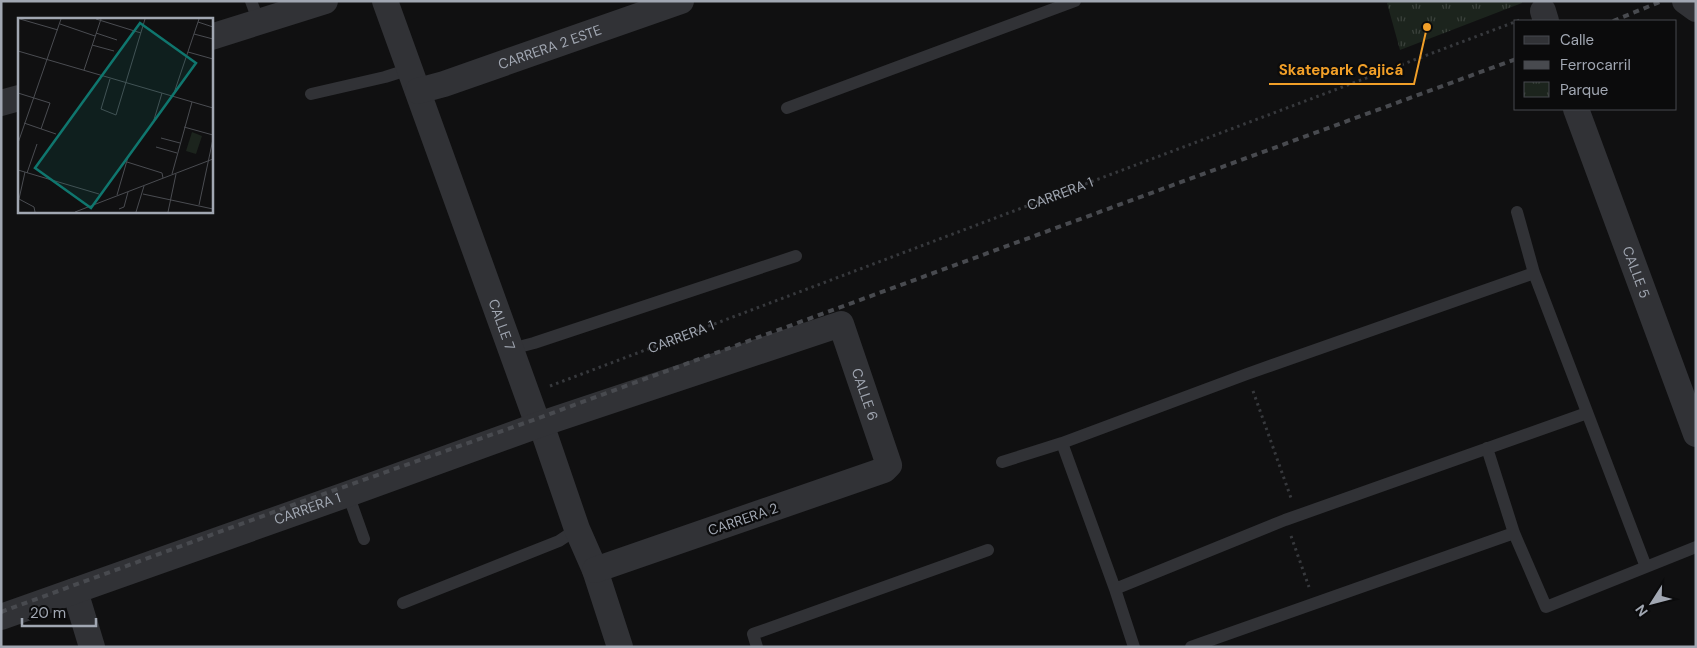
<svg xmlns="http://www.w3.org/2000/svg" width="1697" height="648" font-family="'DM Sans',sans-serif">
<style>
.park{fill:url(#park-tufts)}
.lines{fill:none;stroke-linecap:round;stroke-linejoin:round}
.path{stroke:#37393d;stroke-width:3;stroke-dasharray:2.5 4;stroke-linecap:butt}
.lane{stroke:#313236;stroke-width:12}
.street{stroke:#313236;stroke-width:26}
.rail{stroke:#484a4f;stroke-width:4;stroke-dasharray:6 5;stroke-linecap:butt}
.labels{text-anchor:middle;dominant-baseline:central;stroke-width:4.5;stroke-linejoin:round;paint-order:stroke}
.street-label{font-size:14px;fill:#a1a7b2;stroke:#0b0b0c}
.inset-road{fill:none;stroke:#4a4c51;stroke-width:1}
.view{fill:#0f766e;fill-opacity:0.15;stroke:#0f766e;stroke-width:2.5}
.inset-edge{fill:none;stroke:#a1a7b2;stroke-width:2.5}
.leader{fill:none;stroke:#f19f28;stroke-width:2}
.callout-dot{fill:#f19f28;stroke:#0b0b0c;stroke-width:2}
.callout-label{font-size:15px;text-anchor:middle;font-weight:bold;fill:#f19f28;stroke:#0b0b0c;stroke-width:4.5;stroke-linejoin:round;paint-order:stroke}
</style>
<defs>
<pattern id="park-tufts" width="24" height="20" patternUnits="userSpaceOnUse" patternTransform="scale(1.25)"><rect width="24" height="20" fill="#1c241d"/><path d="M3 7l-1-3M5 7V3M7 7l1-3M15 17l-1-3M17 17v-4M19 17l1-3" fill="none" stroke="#3a413b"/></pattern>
</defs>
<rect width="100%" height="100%" fill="#101011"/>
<!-- park -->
<path class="park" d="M1392,1h130v2l-122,47 -13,-47z"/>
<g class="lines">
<!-- path -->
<g class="path">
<path id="s1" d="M550,386l970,-366"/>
<path d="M1253,391l38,107"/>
<path d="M1291,536l18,51"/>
</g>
<!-- lane -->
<path class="lane" d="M251,1l8,21
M311,94l74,-17 25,-8
M787,108l288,-107
M1517,212l17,61 112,294
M511,349l23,-6 262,-87
M1062,443l53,146 19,58
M1487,448l27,85 32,74 150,-60
M1002,462l60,-19 185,-69 287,-101
M348,494l16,45
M1115,589l170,-69 302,-107
M403,603l156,-62 18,-12
M757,647l-4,-13 235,-84
M1191,647l323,-114"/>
<!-- street -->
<g class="street">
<path id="s2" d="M385,1l151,418 5,5 36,105 18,41 25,77"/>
<path d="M1685,1l11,8"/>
<path d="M1543,11l3,10"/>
<path d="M211,37l114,-36"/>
<path id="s3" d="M418,91l26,-7 237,-83"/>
<path d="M1,103l18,-5"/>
<path id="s4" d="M1576,109l120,325"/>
<path d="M75,591l17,56"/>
<path id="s5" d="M1,617l347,-123 193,-70 300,-100 48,141 -5,5 -289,100"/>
</g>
<!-- rail -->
<path class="rail" d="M1613,21l49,-20
M1,612l300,-110 235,-83 980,-360"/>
</g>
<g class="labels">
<!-- street labels -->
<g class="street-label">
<text stroke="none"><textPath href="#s3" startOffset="139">CARRERA 2 ESTE</textPath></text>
<text stroke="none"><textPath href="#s1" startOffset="545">CARRERA 1</textPath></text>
<text stroke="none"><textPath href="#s4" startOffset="174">CALLE 5</textPath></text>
<text stroke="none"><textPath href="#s2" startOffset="344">CALLE 7</textPath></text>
<text stroke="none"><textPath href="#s1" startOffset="140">CARRERA 1</textPath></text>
<text stroke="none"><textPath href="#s5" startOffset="964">CALLE 6</textPath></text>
<text stroke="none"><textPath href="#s5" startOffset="325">CARRERA 1</textPath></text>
<text transform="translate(743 519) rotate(-19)">CARRERA 2</text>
</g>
</g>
<!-- overview -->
<g transform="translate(18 18)">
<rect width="195" height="195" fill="#101011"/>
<path d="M174,114l10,4 -6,18 -10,-3z" fill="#1c241d"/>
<path class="inset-road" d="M2,1l38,11M78,1l45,14M180,4l15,5M42,6l35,12M78,15l21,7M176,16l19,5M74,27l22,6M0,33l195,57M170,34l25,7M66,52l17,-51M92,61l-9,30 15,6 29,-96M0,75l32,10 -9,26M155,78l26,-77M6,105l32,11M135,105l9,-30M166,109l29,8M143,120l19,5M0,125l43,-124M138,129l21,6M109,144l35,11 1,5M0,152l81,24M7,154l-6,27 15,8 1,5M9,155l10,-29M154,156l20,-72M125,176l70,15M99,177l11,-38M181,187l14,-66M101,191l5,-2 4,-15M57,194l138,-53M118,194l8,-26M150,194l8,-38"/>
<path class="view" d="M122,5l56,40 -105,145 -56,-40z"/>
<rect width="195" height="195" class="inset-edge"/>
</g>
<!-- callouts -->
<path class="leader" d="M1427 27L1414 84H1269"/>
<circle class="callout-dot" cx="1427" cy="27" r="5"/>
<g class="callout-label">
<text x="1341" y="75">Skatepark Cajicá</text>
</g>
<!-- border -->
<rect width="1697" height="648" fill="none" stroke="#a1a7b2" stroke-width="5"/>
<!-- legend -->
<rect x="1514" y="20" width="162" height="90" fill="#0b0b0c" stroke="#47494e"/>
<rect x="1524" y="36" width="25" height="8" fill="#313236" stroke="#47494e"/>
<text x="1560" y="45" font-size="15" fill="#a1a7b2">Calle</text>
<rect x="1524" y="61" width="25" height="8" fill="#484a4f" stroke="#47494e"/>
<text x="1560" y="70" font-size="15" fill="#a1a7b2">Ferrocarril</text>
<rect x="1524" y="82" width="25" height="15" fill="url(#park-tufts)" stroke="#47494e"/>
<text x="1560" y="95" font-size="15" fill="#a1a7b2">Parque</text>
<!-- north arrow -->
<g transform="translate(1652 603) rotate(234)" stroke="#0b0b0c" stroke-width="4" paint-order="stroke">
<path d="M0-4L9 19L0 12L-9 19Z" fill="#a1a7b2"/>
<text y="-8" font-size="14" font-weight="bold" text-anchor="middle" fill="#a1a7b2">N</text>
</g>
<!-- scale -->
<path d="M22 618v8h74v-8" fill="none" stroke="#a1a7b2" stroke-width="2.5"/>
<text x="30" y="618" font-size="15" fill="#a1a7b2" stroke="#0b0b0c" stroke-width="4" paint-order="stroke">20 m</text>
</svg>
